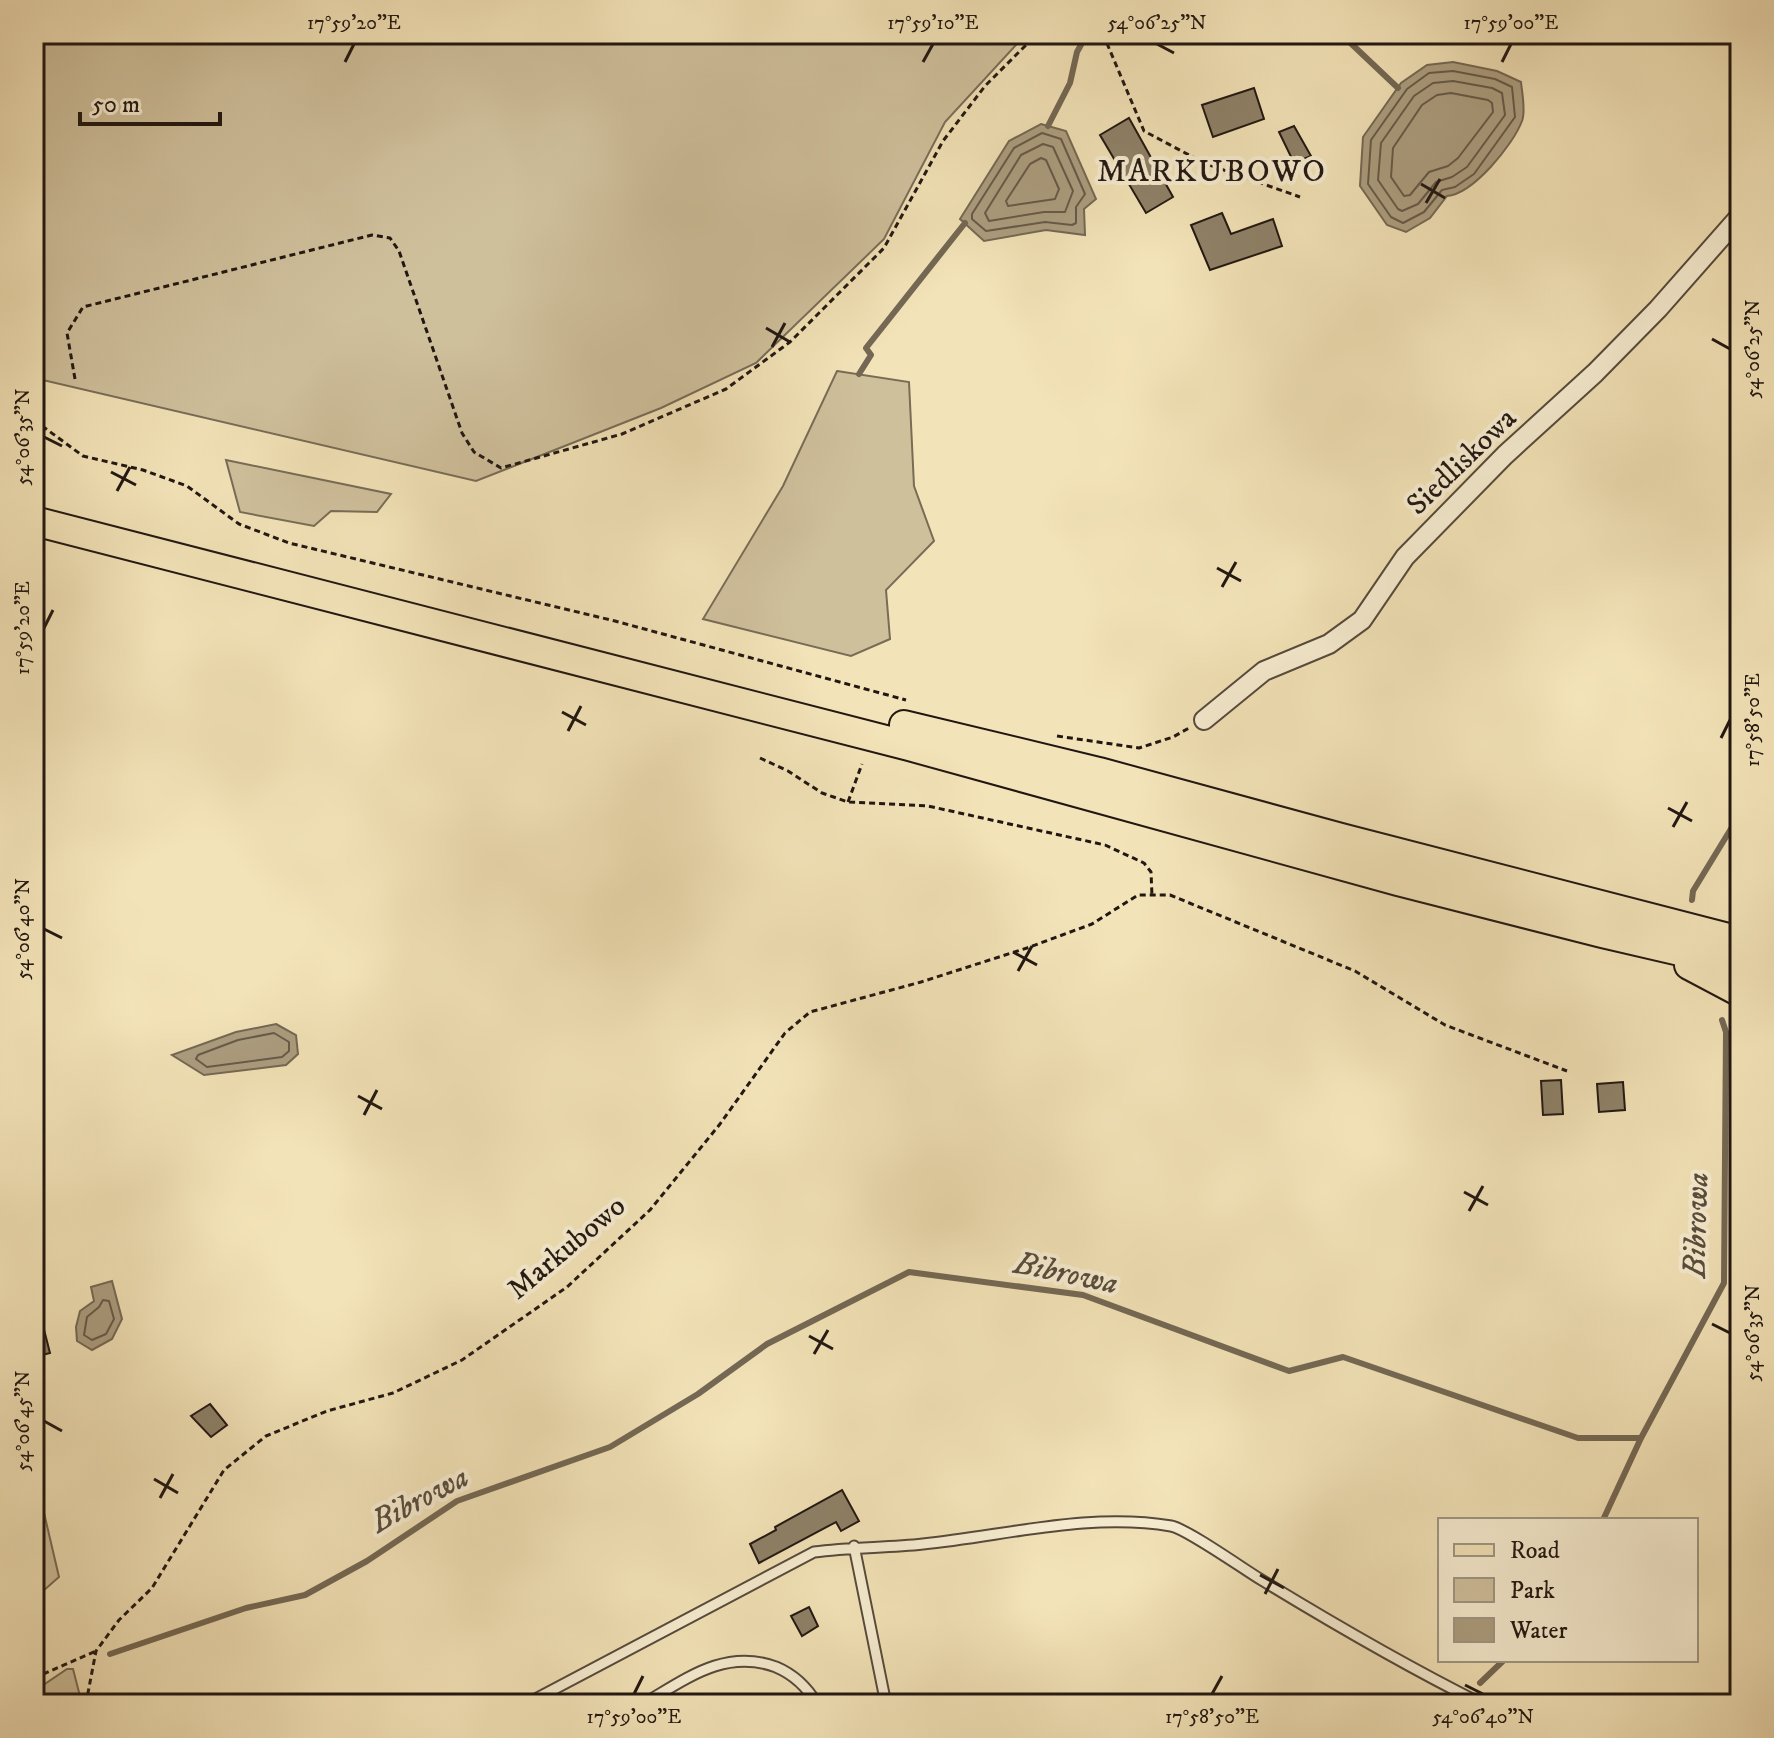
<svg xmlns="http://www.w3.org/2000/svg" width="1774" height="1738" font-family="'IM FELL DW Pica',serif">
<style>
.green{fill:#cfc09c;stroke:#786c57;stroke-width:2}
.water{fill:#ac9e80;stroke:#746854;stroke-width:2}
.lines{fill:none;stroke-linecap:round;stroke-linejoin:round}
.shore{stroke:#665a49;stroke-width:2}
.stream{stroke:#746854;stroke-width:6}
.building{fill:#8e8168;stroke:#211712;stroke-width:2}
.lane-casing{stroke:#564a3c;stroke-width:13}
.street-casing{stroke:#564a3c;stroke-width:22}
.primary-casing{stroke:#211712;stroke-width:32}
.path{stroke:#211712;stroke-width:3;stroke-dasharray:6 4;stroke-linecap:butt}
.lane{stroke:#f7edd1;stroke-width:9}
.street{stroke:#f7edd1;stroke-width:18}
.primary{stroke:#f3e3b8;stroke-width:28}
.ticks{fill:none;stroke:#211712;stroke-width:3}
.labels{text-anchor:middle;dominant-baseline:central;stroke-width:8;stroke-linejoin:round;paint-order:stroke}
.street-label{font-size:30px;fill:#211712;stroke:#f7edd1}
.neighbourhood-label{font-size:32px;letter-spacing:2px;fill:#211712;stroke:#f7edd1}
.water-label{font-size:32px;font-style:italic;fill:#594d3e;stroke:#f7edd1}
.neatline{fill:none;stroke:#211712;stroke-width:3}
.ticks-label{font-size:20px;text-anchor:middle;fill:#211712}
</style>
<rect width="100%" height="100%" fill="#f3e3b8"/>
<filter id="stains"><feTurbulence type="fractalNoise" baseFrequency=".0025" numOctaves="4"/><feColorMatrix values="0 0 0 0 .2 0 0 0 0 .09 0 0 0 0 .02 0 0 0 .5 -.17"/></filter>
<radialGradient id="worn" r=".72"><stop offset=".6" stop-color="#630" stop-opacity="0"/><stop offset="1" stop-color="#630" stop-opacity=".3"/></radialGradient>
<!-- green -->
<path class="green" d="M34,34h992l-81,88 -61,117 -128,124 -95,45 -185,73 -442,-103z
M837,371l72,11 5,104 20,55 -48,49 4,49 -39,17 -148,-37 80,-133z
M226,460l165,34 -14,18 -46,-1 -17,15 -74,-14z
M34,1470l25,107 -25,22z
M67,1669h6l9,35h-48l5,-16z"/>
<!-- water -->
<path class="water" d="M1453,62l44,9 24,11c1,11 5,29 1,39 -9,24 -49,73 -75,75l-17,22 -24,14 -19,-7 -27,-39 3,-49 38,-54 26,-18z
M1041,124l25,7 30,68 -12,10 1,26 -39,-5 -62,11 -24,-22 49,-78z
M276,1024l20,11 2,19 -12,11 -82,10 -32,-20 64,-23z
M112,1281l10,38 -10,20 -20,11 -15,-9 -1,-14 4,-16 14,-10 -3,-14z"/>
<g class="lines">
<!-- shore -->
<path class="shore" d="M1453,71l42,8 17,8 3,30 -41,57 -19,13 -13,3 -18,22 -21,11 -12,-6 -23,-33 3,-44 36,-51 22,-16z
M1453,81l39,7 10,5 3,22 -38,52 -15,10 -16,5 -18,22 -16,7 -4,-2 -20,-29 3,-37 33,-47 19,-13z
M1451,93l37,7 4,3 1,9 -35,46 -10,8 -19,6 -19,23 -6,1 -13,-19 2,-29 29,-43 15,-10z
M1042,133l19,6 24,55 -9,13v16l-4,2 -27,-3 -59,9 -14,-12v-5l42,-66z
M1043,144l10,3 20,44 -8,21h-21l-55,9 -4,-8 36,-58z
M1041,158l5,2 13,29 -4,10 -47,7 -2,-5 24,-37z
M274,1033l15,9v9l-7,6 -75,10 -11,-8 2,-4 40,-15z
M103,1300l6,1 5,18 -8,15 -14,6 -8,-5 3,-18 12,-10z"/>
<!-- stream -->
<path class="stream" d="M1341,34l57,54
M1048,126l22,-43 7,-31 10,-18
M859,374l12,-19 -5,-7 99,-125
M1692,900l1,-9 47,-77
M1603,1520l38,-82 83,-155 2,-251 -4,-12
M110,1654l136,-46 59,-13 62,-34 90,-60 153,-54 88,-53 69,-50 142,-72 174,23 206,76 54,-14 235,81h63
M1480,1683l24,-23
M62,1704l6,-8"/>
</g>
<!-- building -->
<path class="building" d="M1254,88l10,31 -51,18 -11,-32z
M1129,118l44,79 -27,16 -46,-78z
M1294,126l17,30 -17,7 -15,-31z
M1222,213l9,21 42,-15 9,27 -72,24 -19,-45z
M1561,1080l2,34 -20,1 -2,-34z
M1623,1082l2,28 -26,2 -2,-28z
M39,1310l11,43 -16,4v-46z
M210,1404l17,21 -16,12 -20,-21z
M842,1490l17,31 -18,10 -5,-9 -77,41 -9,-19 26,-14 -1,-3z
M809,1607l9,19 -16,10 -11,-20z"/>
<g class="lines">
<defs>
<path id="lane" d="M854,1546l32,158
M526,1704l288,-152c36,-5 73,-4 109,-8 81,-8 166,-32 248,-18 16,3 71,42 89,53 72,44 146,87 222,125
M643,1704c43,-25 82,-56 133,-37 19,8 31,20 41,37"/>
<path id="street" d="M1204,720l60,-49 65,-27 33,-24 43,-63 100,-102 90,-82 63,-64 82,-93"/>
<path id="primary" d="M34,521l875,225 489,135 204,52 138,32
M904,725l195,47 242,66 399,103
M1689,965l51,27"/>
</defs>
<!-- lane casing -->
<use href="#lane" class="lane-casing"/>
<!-- street casing -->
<use href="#street" class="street-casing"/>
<!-- primary casing -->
<use href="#primary" class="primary-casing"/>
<!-- path -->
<path class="path" d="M1103,34l41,97 60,32 96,34
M75,379l-8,-46 16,-26 289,-72 18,3 9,13 63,182 12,19 27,16 121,-34 104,-45 64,-47 94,-94 59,-107 42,-55 43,-43 12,-9
M34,420l49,36 60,14 44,16 52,38 50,19 326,78 291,79
M1057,736l82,12 34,-11 16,-9
M760,758l28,13 34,22 26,9 80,4 177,39 39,18 7,9 1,24
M848,802l14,-38
M34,1678l62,-27
M89,1704l-2,-6 9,-47 23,-31 33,-32 72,-118 42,-34 61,-25 66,-18 69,-33 105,-73 83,-77 70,-86 65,-91 25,-21 111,-30 106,-34 65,-24 46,-29h32l185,76 90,54 122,46"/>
<!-- lane -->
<use href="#lane" class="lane"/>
<!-- street -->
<use href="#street" class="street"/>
<!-- primary -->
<use href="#primary" class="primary"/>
</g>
<!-- ticks -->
<path class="ticks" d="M1157,44l17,9M345,62l9,-18M923,62l10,-18M1502,62l9,-18M1421,184l24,14M1426,203l14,-24M766,328l24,14M1712,339l18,10M772,347l13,-24M44,437l18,9M111,472l25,13M117,491l13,-24M1217,568l24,13M1222,587l14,-25M44,628l9,-18M562,712l24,13M568,731l13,-25M1721,738l9,-18M1668,808l24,13M1673,827l14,-25M44,929l18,9M1013,952l24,13M1018,971l14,-25M358,1096l24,13M364,1115l13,-25M1464,1192l24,13M1469,1211l14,-25M1712,1324l18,9M809,1336l24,13M814,1354l14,-24M44,1421l18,10M154,1479l24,14M160,1498l13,-24M1260,1575l24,13M1265,1594l13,-25M1465,1685l18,9M634,1694l9,-18M1212,1694l10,-18"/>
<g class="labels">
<!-- street labels -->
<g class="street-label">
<text transform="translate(1462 462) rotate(-44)">Siedliskowa</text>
<text transform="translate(567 1248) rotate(-40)">Markubowo</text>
</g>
<!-- neighbourhood labels -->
<g class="neighbourhood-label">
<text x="1212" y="172">MARKUBOWO</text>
</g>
<!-- water labels -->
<g class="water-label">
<text transform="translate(1697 1225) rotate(-88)">Bibrowa</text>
<text transform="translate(1066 1274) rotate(12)">Bibrowa</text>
<text transform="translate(420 1500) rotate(-28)">Bibrowa</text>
</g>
</g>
<!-- margin -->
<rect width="1774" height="1738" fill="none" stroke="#f3e3b8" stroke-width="88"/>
<!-- legend -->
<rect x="1438" y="1518" width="260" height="144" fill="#f7edd1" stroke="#a19785" stroke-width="2"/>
<rect x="1454" y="1544" width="40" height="12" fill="#f3e3b8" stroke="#a19785" stroke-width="2"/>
<text x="1510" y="1558" font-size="24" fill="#211712">Road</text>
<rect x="1454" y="1578" width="40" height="24" fill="#cfc09c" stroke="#a19785" stroke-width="2"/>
<text x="1510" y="1598" font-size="24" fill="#211712">Park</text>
<rect x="1454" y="1618" width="40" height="24" fill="#ac9e80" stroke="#a19785" stroke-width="2"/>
<text x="1510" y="1638" font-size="24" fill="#211712">Water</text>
<!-- scale -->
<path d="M80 112v12h140v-12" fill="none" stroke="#211712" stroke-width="4"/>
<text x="92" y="112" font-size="24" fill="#211712" stroke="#f7edd1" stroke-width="6" paint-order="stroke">50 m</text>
<rect x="44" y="44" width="1686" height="1650" class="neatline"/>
<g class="ticks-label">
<text x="354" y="29">17°59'20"E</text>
<text x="933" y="29">17°59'10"E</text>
<text x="1157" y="29">54°06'25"N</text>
<text x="1511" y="29">17°59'00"E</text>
<text transform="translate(1752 349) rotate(-90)" y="7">54°06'25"N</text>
<text transform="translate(22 437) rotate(-90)" y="7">54°06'35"N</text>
<text transform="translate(22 628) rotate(-90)" y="7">17°59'20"E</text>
<text transform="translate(1752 720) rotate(-90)" y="7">17°58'50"E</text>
<text transform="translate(22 929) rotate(-90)" y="7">54°06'40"N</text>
<text transform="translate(1752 1333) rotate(-90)" y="7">54°06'35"N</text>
<text transform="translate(22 1421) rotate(-90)" y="7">54°06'45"N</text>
<text x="634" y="1723">17°59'00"E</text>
<text x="1212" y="1723">17°58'50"E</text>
<text x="1483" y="1723">54°06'40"N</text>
</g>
<rect width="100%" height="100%" filter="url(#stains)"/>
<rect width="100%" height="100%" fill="url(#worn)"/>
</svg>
